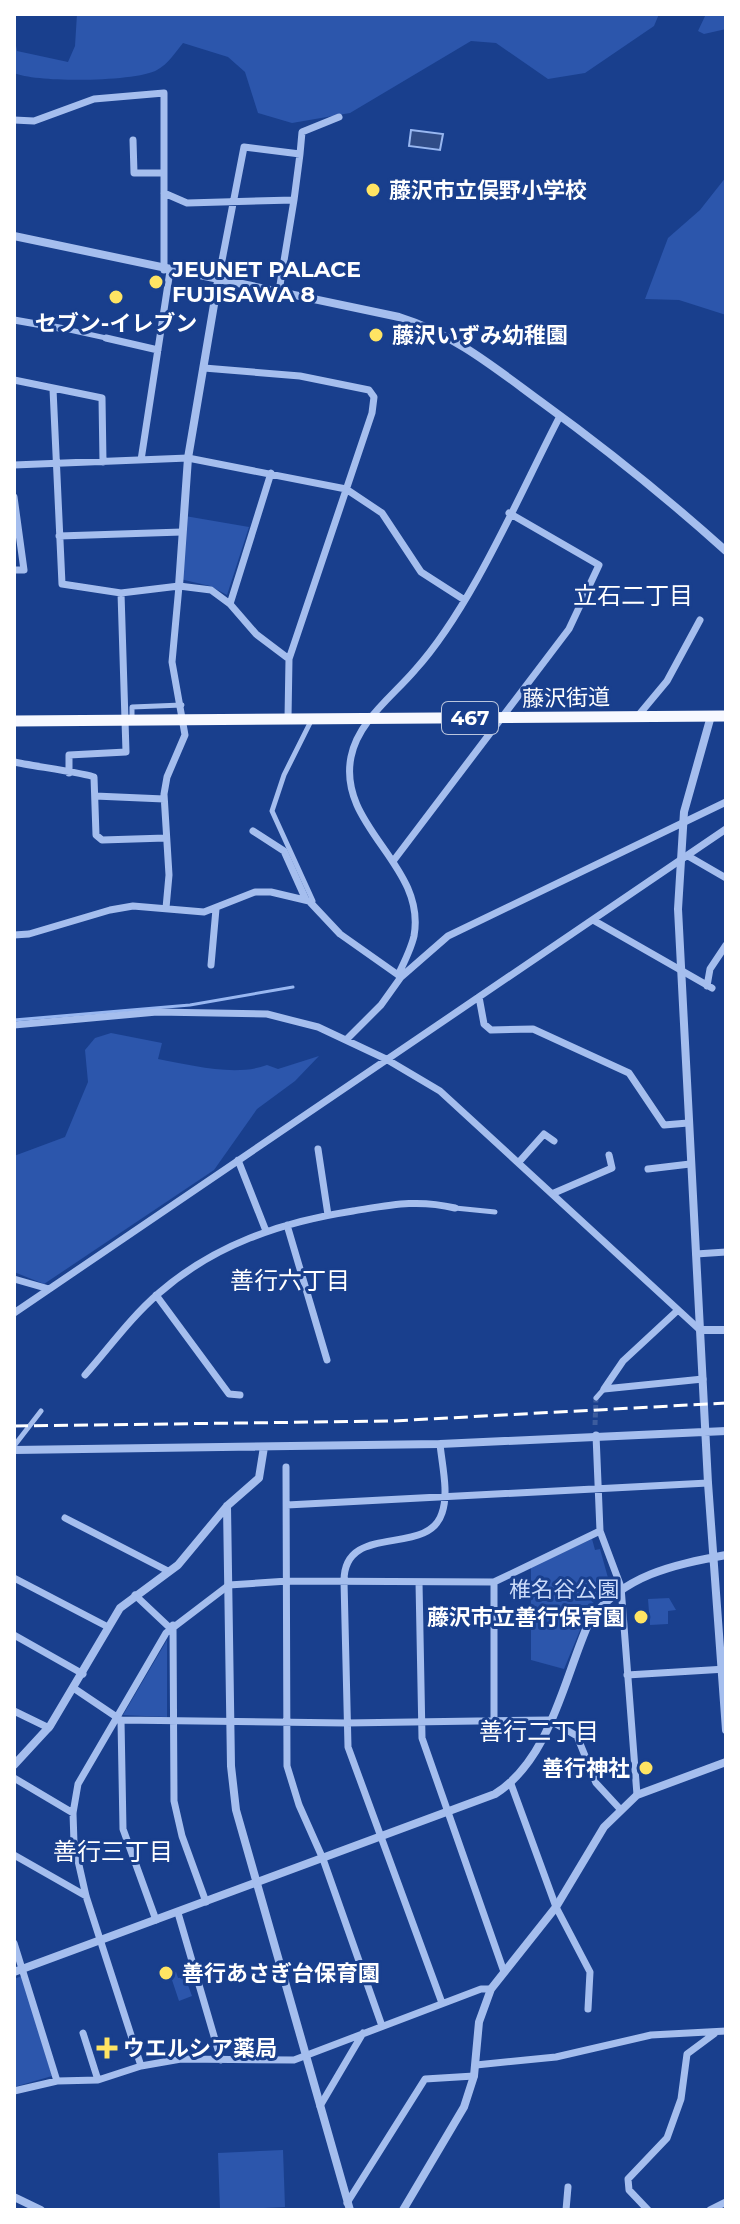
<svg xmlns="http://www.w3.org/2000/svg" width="740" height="2224" font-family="Montserrat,'Noto Sans JP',sans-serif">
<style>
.green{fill:#2c56ac}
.water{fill:#304c87;stroke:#98b7f1;stroke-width:2}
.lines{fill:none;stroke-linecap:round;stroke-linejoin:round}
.stream{stroke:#98b7f1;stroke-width:3}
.pedestrian-tunnel{stroke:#3c5c9e;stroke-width:5;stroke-dasharray:5 2.5;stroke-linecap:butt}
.pedestrian{stroke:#a5beee;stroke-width:5}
.minor{stroke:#a5beee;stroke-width:7}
.tertiary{stroke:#a5beee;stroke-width:8}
.trunk{stroke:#f6f8ff;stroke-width:11}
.rail{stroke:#fff;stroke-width:3;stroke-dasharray:14 6;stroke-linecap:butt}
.poi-dot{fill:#ffe463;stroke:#193f8d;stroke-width:3}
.labels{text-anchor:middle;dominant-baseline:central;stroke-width:6;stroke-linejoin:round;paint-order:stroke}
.shield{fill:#193f8d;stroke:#bac5dd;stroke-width:2}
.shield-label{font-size:20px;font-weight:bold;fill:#fff}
.poi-label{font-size:22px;font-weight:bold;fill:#fff;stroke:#193f8d;text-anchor:start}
.street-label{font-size:22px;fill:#fff;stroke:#193f8d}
.park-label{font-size:22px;fill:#cbdbfa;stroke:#193f8d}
.neighbourhood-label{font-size:24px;fill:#fff;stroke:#193f8d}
</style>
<rect width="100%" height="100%" fill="#193f8d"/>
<!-- green -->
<path class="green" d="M77,14h582l-5,12 -69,47 -37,6 -52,-36 -25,-2 -121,72 -58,10 -34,-10 -13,-41 -17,-15 -45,-14c-8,10 -15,21 -26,27 -21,12 -120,13 -143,3v-38l3,16 51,11 7,-16z
M706,14h20v15l-22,5 -6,-3z
M726,177v138l-47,-15 -34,-1 23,-61 32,-28z
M185,516l64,11 -22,68 -17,-9 -30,-7z
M111,1033l51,10 -4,16c32,6 78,18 109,6l11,4 41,-13 -24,25 -38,28 -43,61 -170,114 -30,-12v-116l51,-19 23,-55 -3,-32 10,-12z
M592,1539l3,11 5,-1 10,36 -20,21 -26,63 -33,-9v-93z
M669,1598l7,12 -8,1v13l-18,1 -2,-26z
M167,1640v77l-44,-2z
M176,1972l2,6 7,-1 7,19 -13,5 -9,-27z
M22,1976l30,100 -38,11v-108z
M283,2150l2,57 -65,3 -2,-57z"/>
<!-- water -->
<path class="water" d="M411,130l32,4 -3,16 -31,-4z"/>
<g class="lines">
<!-- stream -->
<path class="stream" d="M14,1020l176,-15 103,-18"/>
<!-- pedestrian-tunnel -->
<path class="pedestrian-tunnel" d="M595,1425l1,-27"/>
<!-- pedestrian -->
<path class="pedestrian" d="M65,329l41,9
M132,718v-11l50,-2
M311,721l-27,54 -12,36 41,90
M455,1208l40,4
M596,1398l8,-9
M14,1446l27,-35"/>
<!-- minor -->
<path class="minor" d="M14,120l20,1 60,-22 70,-6v177
M133,140l1,33h30
M164,193l23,10 107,-3 -15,91
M294,200l6,-46
M218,281l26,-134 56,7 2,-22 37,-15
M14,320l51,9
M106,338l52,12
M204,368l96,8 69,14 5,7 -2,16 -83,246
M14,380l88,18 1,64
M53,389l9,195 59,9 58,-7 32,4 19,14 26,30 33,25 -1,59
M141,460l29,-189
M14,465l174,-7 158,31 36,24 39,59 42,27
M14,497l10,73h-10
M59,536l123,-4
M230,604l41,-131
M637,717l30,-36 33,-61
M14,762c13,3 75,12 80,15l2,58 6,5 64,-2
M69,773v-18l57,-3 -5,-159
M95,796l69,3
M253,831l31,20 22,49
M688,856l38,22
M394,860l175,-231 30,-64 -90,-52
M166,908l3,-33 -5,-81 3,-17 18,-42 -13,-73 7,-76
M593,920l119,68
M14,935l15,-1 81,-24 23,-4 71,6 51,-20h16l38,9 31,33 61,43
M211,965l5,-56
M398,975c6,-12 13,-26 16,-39 13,-71 -77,-109 -63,-179 7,-36 42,-61 64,-87 57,-63 105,-177 145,-254
M707,986l3,-17 16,-24
M479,997l5,27 7,6 42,-1 96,44 35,52 24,-2
M14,1025l143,-13 110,2 51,13 68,32 54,32 260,239
M346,1040l35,-35 20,-28 47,-41 278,-134
M318,1149l10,66
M238,1160l28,71
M519,1162l25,-28 10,7
M648,1169l42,-5
M554,1193l58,-25 -3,-13
M287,1225l40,135
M696,1254l30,-2
M14,1279l35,10
M156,1295l73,99 11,1
M678,1310l-55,51 -19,28 99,-10
M14,1313l712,-484
M85,1375c24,-27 46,-58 74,-82 55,-48 122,-71 194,-82 38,-6 64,-12 102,-3
M596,1435l4,96 21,56 16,208
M440,1444c2,21 9,49 2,69 -14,45 -98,8 -98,68l4,166 94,256
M286,1467l1,299 12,39 24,54 59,167
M287,1505l421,-22
M65,1518l103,53
M14,1578l94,49
M419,1582l3,156 81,231
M494,1582v138
M135,1595l35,33
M173,1625l1,176 8,35 24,66
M14,1635l69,39
M627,1675l99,-6
M75,1689l46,31 225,3 203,-3 28,16 19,47 24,26
M14,1711l35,17
M121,1720l2,109 33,91
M14,1778l59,35
M511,1784l45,123 34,65 -2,37
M14,1855l72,41
M178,1913l43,147
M14,1943l43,138
M83,2033l15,47
M476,2065l80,-8 95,-22 75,-4
M141,2066l-55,-170 -12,-53 -1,-30 5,-29 88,-151 63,-48 59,-4 206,1 106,-51
M14,2091l43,-10 41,-1 43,-14 40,-7 113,1 187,-71h10
M320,2106l43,-73
M347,2203l78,-124 49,-3
M566,2210l2,-23
M648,2210l-19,-20 -1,-11 39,-41 14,-39 6,-45 27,-20
M710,2210l16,-8"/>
<!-- tertiary -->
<path class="tertiary" d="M14,236l385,81c55,17 96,51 141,84 65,47 127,97 186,150
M179,586l9,-128 30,-177
M711,716l-27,96 -6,97 30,574 18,247
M700,1330h26
M14,1450l426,-6 286,-13
M227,1506l4,260 5,44 114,400
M14,1765l36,-39 70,-118 58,-43 49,-59 32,-28 5,-31
M14,1972l481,-178c56,-35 69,-117 95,-174 34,-45 82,-55 136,-65
M14,2197l27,13
M403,2210l61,-103 10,-31 5,-54 12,-33 65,-82 48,-80 33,-32 89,-33"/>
<!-- trunk -->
<path class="trunk" d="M14,721l712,-5"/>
<!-- rail -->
<path class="rail" d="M14,1426l378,-5 334,-18"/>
</g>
<!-- markers -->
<g class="poi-dot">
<circle cx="373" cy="190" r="8"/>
<circle cx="156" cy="282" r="8"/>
<circle cx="116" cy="297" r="8"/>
<circle cx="376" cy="335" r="8"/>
<circle cx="641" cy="1617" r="8"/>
<circle cx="646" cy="1768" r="8"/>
<circle cx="166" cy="1973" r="8"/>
<path d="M103 2036h8v8h8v8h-8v8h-8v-8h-8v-8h8z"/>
</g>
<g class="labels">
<!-- shield labels -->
<rect class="shield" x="442" y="702" width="56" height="32" rx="6"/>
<g class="shield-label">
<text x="470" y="718">467</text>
</g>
<!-- poi labels -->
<g class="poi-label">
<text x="389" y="190">藤沢市立俣野小学校</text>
<text x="172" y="269">JEUNET PALACE<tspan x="172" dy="25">FUJISAWA 8</tspan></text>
<text x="116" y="323" text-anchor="middle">セブン-イレブン</text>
<text x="392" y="335">藤沢いずみ幼稚園</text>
<text x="625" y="1617" text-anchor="end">藤沢市立善行保育園</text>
<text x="630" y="1768" text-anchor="end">善行神社</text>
<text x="182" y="1973">善行あさぎ台保育園</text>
<text x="123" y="2048">ウエルシア薬局</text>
</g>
<!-- street labels -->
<g class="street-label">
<text transform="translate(566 698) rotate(-1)">藤沢街道</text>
</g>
<!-- park labels -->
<g class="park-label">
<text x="564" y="1589">椎名谷公園</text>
</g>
<!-- neighbourhood labels -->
<g class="neighbourhood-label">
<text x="633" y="595">立石二丁目</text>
<text x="290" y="1280">善行六丁目</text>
<text x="539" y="1731">善行二丁目</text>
<text x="113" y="1851">善行三丁目</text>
</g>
</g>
<!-- border -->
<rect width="740" height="2224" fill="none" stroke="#ffffff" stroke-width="32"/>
</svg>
